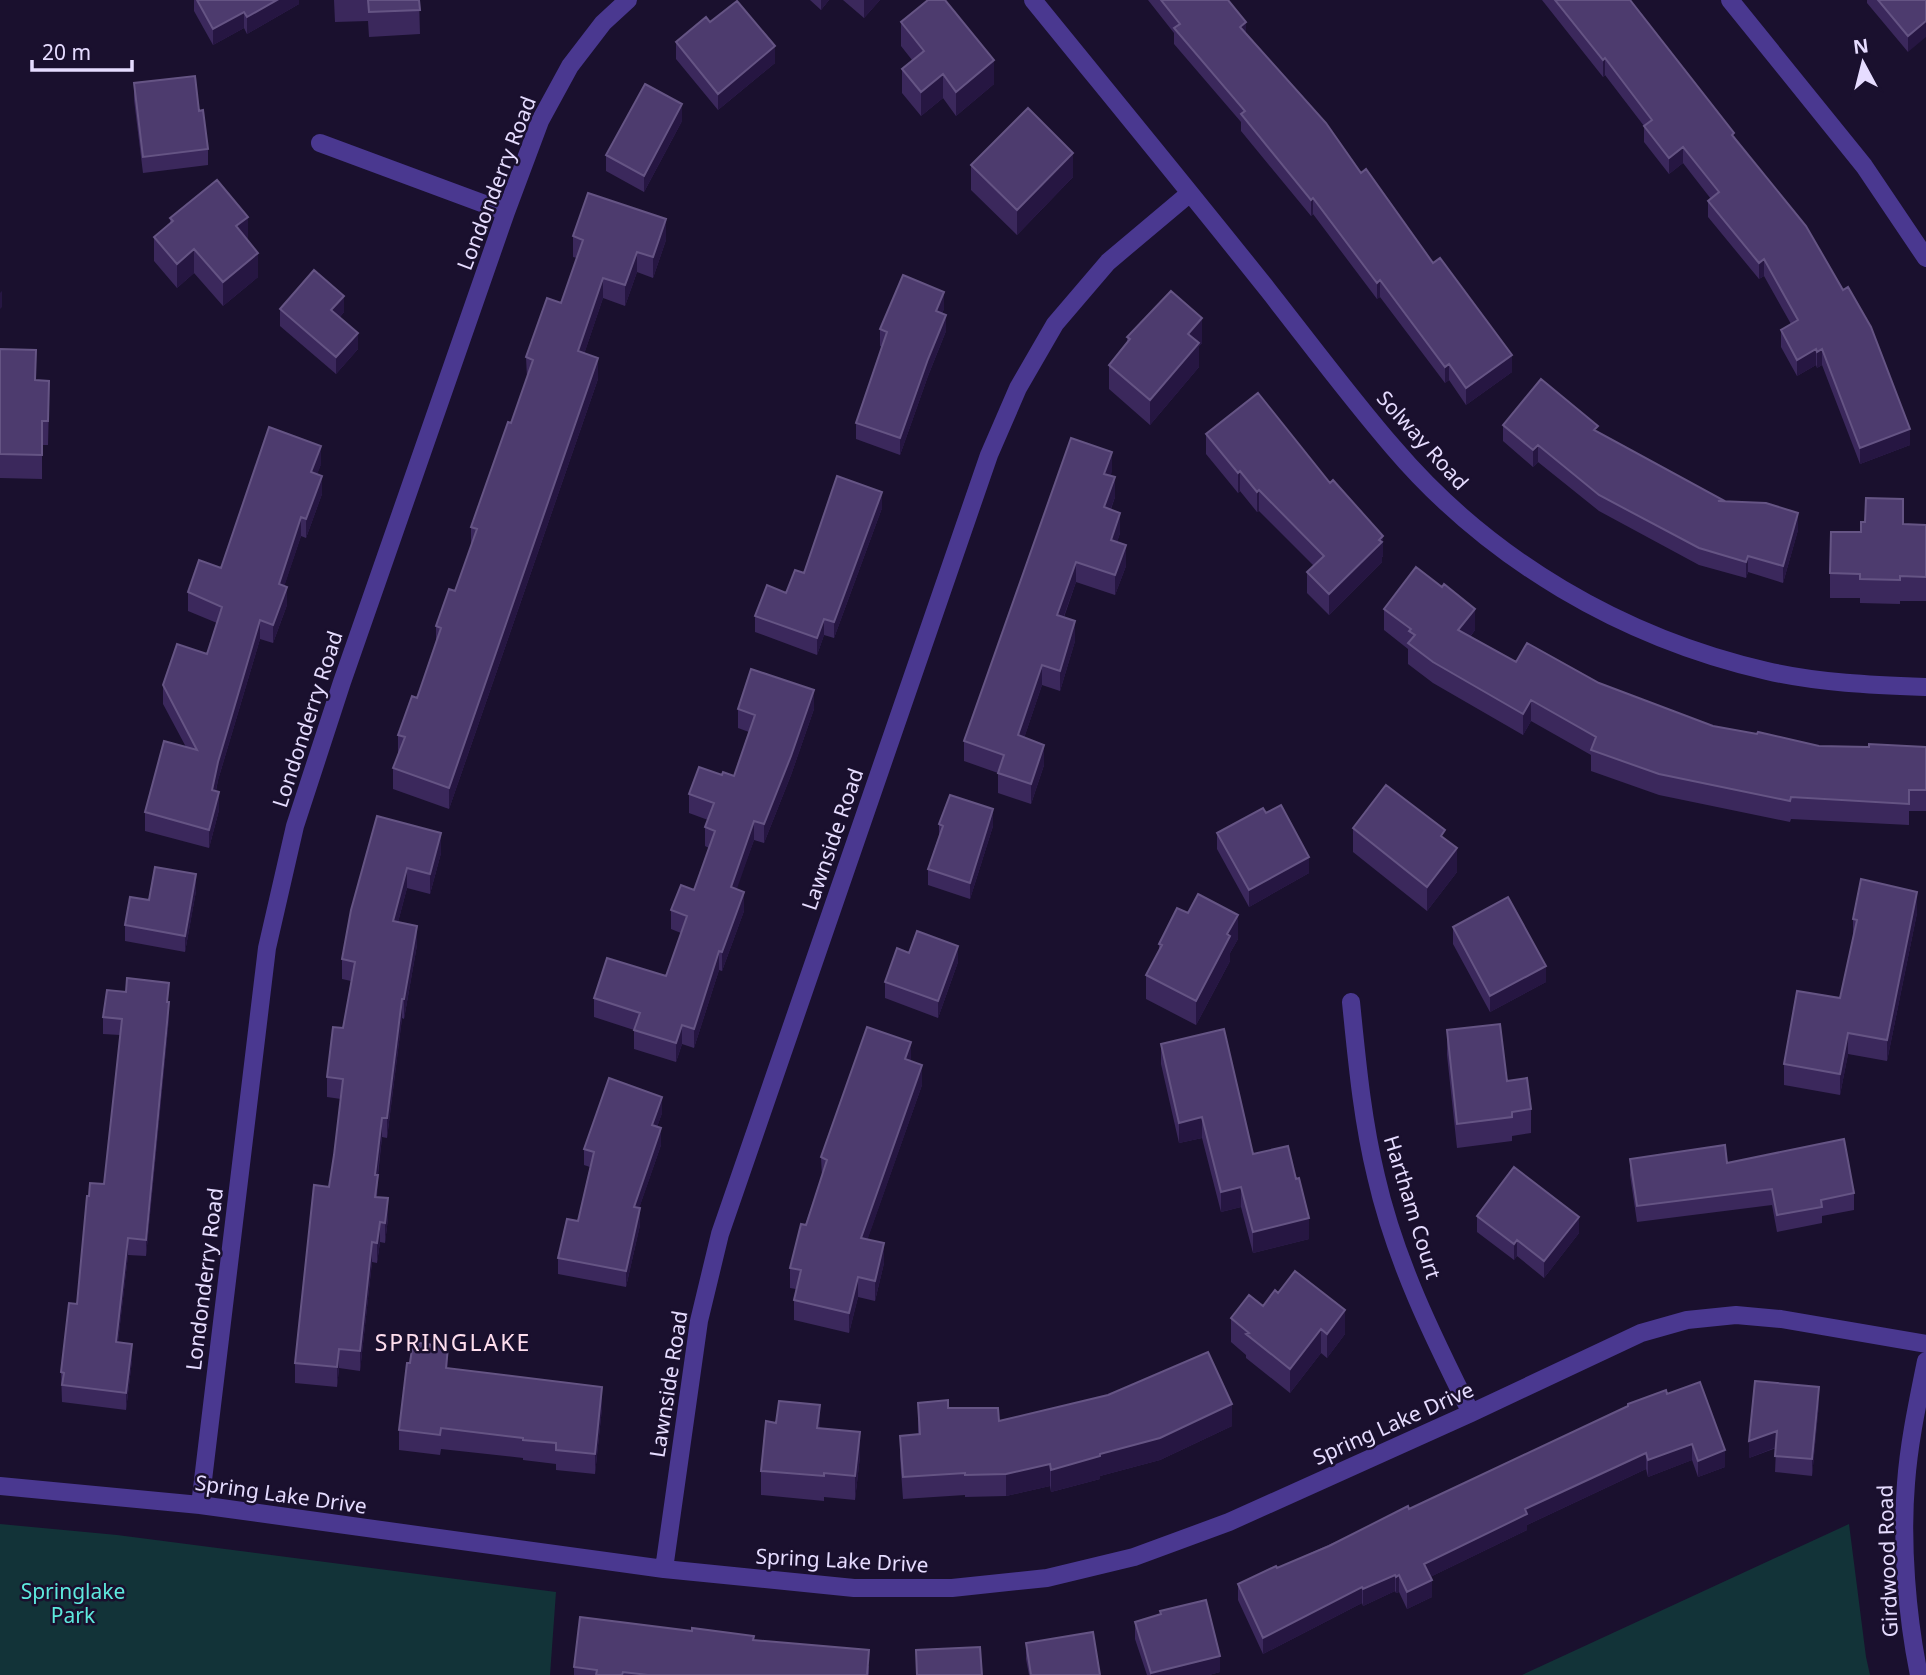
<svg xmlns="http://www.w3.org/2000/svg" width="1926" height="1675" font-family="'Noto Sans',sans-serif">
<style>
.green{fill:#123338}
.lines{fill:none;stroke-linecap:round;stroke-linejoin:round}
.minor{stroke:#4a3890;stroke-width:18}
.wall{fill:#3b285c}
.shaded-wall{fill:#261642}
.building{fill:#4d3b6e;stroke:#655484;stroke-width:2}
.labels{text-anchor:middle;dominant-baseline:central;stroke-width:5;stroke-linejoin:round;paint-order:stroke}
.street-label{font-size:21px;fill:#e6dcff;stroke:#1a102e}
.park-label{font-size:21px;fill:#5ee9de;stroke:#1a102e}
.neighbourhood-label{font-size:23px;letter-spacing:2px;fill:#ffdeee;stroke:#1a102e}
</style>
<rect width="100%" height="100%" fill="#1a102e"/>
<!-- green -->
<path class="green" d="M0,1524l117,11 439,57 -6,83h-550z
M1849,1524l17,133 4,18h-348z"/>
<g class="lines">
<!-- minor -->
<path class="minor" d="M1033,0c78,96 157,192 235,290 41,52 81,106 125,157 96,113 230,191 374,224 52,12 106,14 159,16
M1730,0l134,166 62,92
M320,143l186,69
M1351,1002c6,59 11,116 25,174 19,84 57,161 95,237
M0,1486l200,19 464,64 190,19h98l95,-10 87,-21 95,-35 242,-109 170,-80 46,-13 49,-5 45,4 145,25
M200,1505l67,-557 28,-122 47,-144 164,-470 34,-91 30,-55 33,-43 25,-23
M664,1569l35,-248 21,-87 269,-779 29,-67 37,-64 53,-62 82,-69
M1919,1675c-12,-58 -18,-132 -13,-192 3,-41 12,-82 20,-122"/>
</g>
<!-- wall -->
<path class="wall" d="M194,0h105v4l-52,30 -3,-6 -31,17 -19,-34z
M334,0h85l1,34 -51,3 -1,-16 -33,1z
M810,0h19l-8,10z
M843,0h37l-16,18z
M1148,0h80l18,33 115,140 72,90 79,109 -46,33 -17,-25 -4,3 -65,-86 -3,2 -64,-85 -2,2 -70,-85v-9l-67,-78v-11z
M1542,0h88l104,137 176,308 -50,19 -38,-99 -5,3 -1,-3 -19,11 -16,-29v-17l10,-6 -27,-48 -5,3 -51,-62v-16l3,-2 -28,-36 -14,11 -25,-32v-16l-39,-51 -2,2z
M1867,0h59l-18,52 -41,-49z
M710,22l65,41 -57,47 -42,-51v-17z
M901,22l93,62 -38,32 -13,-18 -22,18 -19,-23v-24l10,-9 -11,-14z
M134,83l65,28 9,38v16l-65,8 -9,-73z
M682,121l-38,71 -38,-21v-16z
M971,165l102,12 -56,58 -46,-45z
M170,218l78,22 10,37 -35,29 -29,-33 -17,15 -23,-27v-24l16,-13z
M573,236l93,4 -13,38 -16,-6 -12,34 -22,-8 -19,56 14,25 -149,430 -56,-20v-21l5,-13v-20l19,-37 19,-54v-18l19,-35 16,-46v-18l40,-104 16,-45 -1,-21 35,-54 16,-45 -4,-1z
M280,309l64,3 -4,5 18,32 -22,25 -56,-48z
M944,309l-2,4 4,18 -18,45 -28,79 -44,-16v-16l26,-76 -2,-1v-17z
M1127,337l75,6 -3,3v21l-49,58 -41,-36v-24l18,-22z
M0,349l36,31 13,25 -1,40h-6v34l-42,-1z
M1503,425l95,7 125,69 75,29 -15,53 -35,-11 -2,6 -47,-13 -100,-54 -61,-49 -5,5 -30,-26z
M1206,434l177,122 -1,1v5l-53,53 -22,-22v-21l7,-6 -55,-55 -2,1 -17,-21 -2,2 -32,-39z
M321,464l-4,10 5,20 -16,44 -5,-2 -17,50 3,19 -14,38 -13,-4 -42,141 -2,11 3,19 -10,38 -64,-17v-19l41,-65 -23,-43v-19l44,-31 10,-31 -29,-12v-19l33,-24z
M1112,472l-2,4 5,21 -4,12 9,24 -3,9 9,24 -11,29 -39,-13 -12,35 11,24 -15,50 -18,-6 -18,53 20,27 -13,39 -33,-11v-20l-34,-12v-20z
M882,508l-48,130 -10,-3 -7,20 -62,-23v-16l31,-23 18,-20z
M1903,524l23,1v76h-26v3l-40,-1v-5h-30v-25l31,-41z
M1384,609l91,21 -5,7 46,25 83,21 114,43 106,20 107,1v64h-17v14l-118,-6 -1,3 -131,-27 -68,-24v-16l-60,-34 -8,14 -90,-52 -25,-19v-15l-24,-19z
M738,709h76l-23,66 -27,68 -10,-3 -18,49 8,22 -22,60 -3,-1 -25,78 -12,-4 -6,18 -42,-13v-19l-40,-13v-19l72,-22 15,-43 -10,-4v-19l23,-20 15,-42 -4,-2v-19l3,-7 -19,-7v-19l33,-19 12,1 15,-44 -11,-4z
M1266,813l43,60 -60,34 -32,-58v-16z
M377,816l64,37 -11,41 -23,-6 -9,34 19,23 -13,74 -2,-1 -15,120 -5,-1 -4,38 -1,22 11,21 -3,25 -5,-1 -3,21 -5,-1 -12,109 -21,-3 -2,19 -42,-4v-20l34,-176 5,-32 7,-56 -14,-2v-20l16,-49 8,-47 -9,-2v-20z
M939,824l54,2 -23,73 -42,-14v-16l11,-33z
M1353,828l92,11 12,33 -30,39 -74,-59z
M196,891l-11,61 -60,-11v-16l24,-25z
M1917,913l-30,148 -39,-7 -8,41 -56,-10v-21l56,-66 13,-60v-19z
M1453,927l93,55 -56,30 -37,-68z
M1238,939l-8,14v8l-34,64 -50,-26v-24l13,-24v-7z
M909,953l49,9 -20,56 -53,-20v-16z
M169,1002v16l-23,238 -18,-1 -10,87 14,18 -6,50 -64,-8 -1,-30 16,-68 12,-108 15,-12 16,-149 -17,-1v-17z
M1447,1030l60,51 24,28v24l-19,3v5l-55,7 -10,-93z
M1161,1044l92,110 56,85 -56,14 -12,-46 -20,5 -19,-74 -23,5 -18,-79z
M911,1062l11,23 -55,155 17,23 -9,38 -17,-4 -9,36 -55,-13v-20l2,-11 -6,-1v-20l32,-91 -1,-20z
M662,1113l-5,14 4,18 -22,63 1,17 -14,62 -68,-13v-16l20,-37 12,-54 -6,-2v-16z
M1630,1159l97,4 127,30v17l-32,6v7l-45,9 -5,-27 -135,17 -7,-47z
M1477,1216l102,17 -35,45 -27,-22 -3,4 -37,-28z
M1263,1306l82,28 -18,24 -6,-5 -31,40 -44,-35v-3l-15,-13v-24z
M448,1369l154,39 -7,66 -39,-4v-6l-33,-4v-2l-82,-9 -1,6 -41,-5v-20z
M1667,1394l58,73 -27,10 -6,-17 -44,17 -2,-8 -119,56v5l-97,47 2,20 -25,12 -8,-17 -3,1 -1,-2 -32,15 -1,-3 -99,51 -25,-54v-16l39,-16 132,-59 219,-102v-3z
M918,1403l30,5 51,13 233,5 -72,34 -60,16v3l-49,13 -1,-6 -44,10 -41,1v-2l-62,4 -3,-41v-22l18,-2z
M1819,1403l-7,73 -37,-4 1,-24 -27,10z
M820,1428l40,28 -5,44 -31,-3v4l-63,-6v-24z
M1160,1611l60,61 -11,3h-62l-12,-36v-17l25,-8z
M754,1640l115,26v9h-295v-8z
M1026,1643l74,32h-71l-3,-16z"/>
<!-- shaded-wall -->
<path class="shaded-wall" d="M277,0h22v4l-52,30v-17z
M821,0h8l-8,10z
M864,0h16l-16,18z
M244,12v16l-31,17v-16z
M1926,21v16l-18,15v-16z
M1246,22v17l-6,-12z
M775,46v17l-57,47v-16z
M1605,58v17l-2,2v-17z
M994,60v24l-38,32v-24z
M943,74v24l-22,18v-24z
M682,104v17l-38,71v-16z
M1683,147v16l-14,11v-16z
M1073,153v24l-56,58v-25z
M1313,198v16l-2,2v-16z
M248,217v24l-12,-15z
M666,219v21l-13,38v-21z
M194,249v24l-17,15v-24z
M637,252v20l-12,34v-21z
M258,253v24l-35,29v-24z
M1764,259v17l-5,3v-16z
M603,278v20l-25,74v-21z
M1380,280v17l-3,2v-16z
M2,291v16l-2,2v-16z
M944,292v17l-8,18v-16z
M344,296v16l-13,15v-17z
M946,315v16l-18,45 -28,79v-17l28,-79z
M1202,318v25l-3,3v21l-49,58v-25l38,-66z
M358,333v16l-22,25v-17z
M1816,349v16l-19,11v-16z
M1822,349v16l-5,3v-16z
M1512,355v17l-46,33v-17z
M598,358v21l-149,430v-21z
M1449,364v16l-4,3v-16z
M1910,429v16l-50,19v-16z
M1538,445v17l-5,5v-17z
M321,446v18l-10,27v-19z
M1112,452v20l-8,22v-20z
M1240,471v20l-2,2v-20z
M322,476v18l-16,44v-19z
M1115,477v20l-11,30v-20z
M1259,490v21l-2,1v-20z
M882,492v16l-48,130v-16z
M1120,513v20l-9,27v-20z
M1798,513v17l-15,53v-17z
M301,517v19l-22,66v-18z
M1383,536v20l-1,1v5l-53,53v-21z
M1126,545v21l-11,29v-20z
M1748,556v16l-2,6v-16z
M1076,562v20l-19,53v-20z
M287,587v18l-14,38v-18z
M1475,609v21l-17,21v-21z
M824,619v16l-7,20v-17z
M260,620v19l-42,141 -6,28v-18l6,-28z
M1075,621v20l-15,50v-20z
M1042,665v20l-24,71v-21z
M814,690v19l-23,66 -27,68v-19z
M1531,700v21l-8,14v-21z
M1044,745v20l-13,39v-20z
M219,792v18l-10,38v-18z
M993,809v17l-23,73v-16z
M754,821v19l-23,66v-19z
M441,833v20l-11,41v-20z
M1457,848v24l-30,39v-24z
M1309,857v16l-60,34v-17z
M407,868v20l-14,53v-20z
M196,874v17l-11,61v-16z
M744,892v19l-22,60v-19z
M1917,892v21l-30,148v-21z
M1238,915v24l-8,14v8l-34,64v-24l31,-67z
M417,926v19l-13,74v-20z
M958,946v16l-20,56v-17z
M719,951v19l-25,78v-19z
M1546,966v16l-56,30v-16z
M402,999v19l-15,120v-20z
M169,1002v16l-23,238v-16z
M682,1025v19l-6,18v-19z
M1848,1033v21l-8,41v-21z
M911,1042v20l-6,-3z
M922,1065v20l-61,173v-20z
M662,1097v16l-10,28v-16z
M1202,1117v21l-23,5v-20z
M382,1118v19l-7,58v-20z
M661,1128v17l-27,78v-16z
M1241,1187v20l-20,5v-20z
M388,1198v20l-3,25v-20z
M640,1208v17l-14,62v-16z
M1579,1217v16l-35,45v-17z
M1309,1218v21l-56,14v-21z
M380,1222v20l-3,21v-20z
M128,1238v17l-12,103v-16z
M1517,1240v16l-3,4v-16z
M372,1242v20l-12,109v-20z
M884,1243v20l-9,38v-20z
M858,1277v20l-9,36v-20z
M1345,1310v24l-18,24v-24z
M1321,1329v24l-31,40v-24z
M132,1344v16l-6,50v-17z
M448,1347v20l-2,22v-21z
M339,1349v19l-2,19v-20z
M602,1387v21l-7,66v-20z
M1819,1387v16l-7,73v-17z
M1232,1404v22l-72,34 -60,16v3l-49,13v-22l49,-16z
M820,1405v24l-3,-1z
M1777,1431v16l-28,11v-17z
M860,1432v24l-5,44v-24z
M1692,1444v16l-44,17v-17z
M1725,1450v17l-27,10v-16z
M1646,1453v16l-119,56v5l-103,50v-16l101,-55z
M1050,1464v22l-44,10v-22z
M1395,1575v16l-32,15v-17z
M1399,1575v17l-3,1v-16z
M1432,1580v17l-25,12v-17z
M1362,1587v16l-99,51v-16z
M1220,1656v16l-11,3h-58v-2z"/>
<!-- building -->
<path class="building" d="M197,0h80l-30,17 -3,-5 -31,17z
M368,0h51l1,10 -51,2z
M928,0h17l49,60 -38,32 -13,-18 -22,18 -19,-23 22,-18 -23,-29z
M1161,0h67l18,22 -6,5 86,96 35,50 5,-4 67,94 7,-5 72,97 -46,33 -17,-24 -4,3 -65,-87 -3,3 -64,-85 -2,2 -70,-86 4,-3 -71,-83 6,-4z
M1555,0h75l104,133 -2,2 74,91 37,64 5,-3 23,40 39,102 -50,19 -38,-99 -5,3 -1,-3 -19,11 -16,-30 17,-10 -34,-61 -5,4 -51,-62 11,-9 -36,-45 -14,11 -25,-32 8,-6 -47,-62 -2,2z
M1878,0h48v21l-18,15z
M737,1l38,45 -57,48 -42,-52 30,-25 4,5z
M195,76l4,35 4,-1 5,39 -65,8 -9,-74z
M645,84l37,20 -38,72 -38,-21z
M1028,108l45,45 -56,57 -46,-45z
M217,180l31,37 -12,9 22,27 -35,29 -29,-33 -17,15 -23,-27 19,-16 -3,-3z
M588,193l78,26 -13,38 -16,-5 -12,33 -22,-7 -25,73 20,7 -149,430 -56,-20 12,-31 -7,-2 14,-39 5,2 24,-70 -5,-2 13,-37 6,2 22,-62 -6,-2 37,-105 3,1 22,-63 -7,-3 21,-59 14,5 22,-63 -10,-4z
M314,270l30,26 -13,14 27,23 -22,24 -56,-48z
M903,275l41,17 -8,19 10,4 -18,44 -28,79 -44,-15 31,-91 -7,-3z
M1171,291l31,27 -14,16 11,9 -49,57 -41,-35 21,-26 -3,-2z
M0,349l36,1 -1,30 14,1 -1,40h-6v34l-42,-1z
M1541,379l57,47 -4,4 129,70 -5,1 48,2 32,10 -15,53 -35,-10 -2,6 -47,-14 -100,-53 -61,-50 -5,5 -30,-25z
M1258,393l72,90 3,-3 50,56 -4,4 3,2 -53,52 -22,-22 17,-16 -65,-66 -2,2 -17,-21 -2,2 -32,-39z
M269,427l52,19 -10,26 11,4 -16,43 -5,-2 -22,67 8,3 -14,38 -13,-5 -42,142 -6,28 7,2 -10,38 -64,-18 19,-71 33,9 -34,-65 14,-41 30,10 15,-47 -34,-15 11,-32 22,8z
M1071,438l41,14 -8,22 11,3 -11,30 16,6 -9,27 15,5 -11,30 -39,-13 -19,53 18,6 -15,50 -18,-6 -24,70 26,10 -13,39 -33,-11 6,-18 -40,-14z
M837,476l45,16 -48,130 -10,-3 -7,19 -62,-22 12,-31 19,8 9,-23 9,3z
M1866,498l37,1v25l23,1v52l-26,-1v4l-40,-1v-5l-30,-1 1,-41h30v-10h4z
M1416,567l26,20 2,-3 31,25 -17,21 58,32 11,-19 72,40 114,43 44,8 1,-2 61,14 50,1v-3l57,3v43h-17v14l-118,-7 -1,4 -131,-27 -68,-24 5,-13 -65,-37 -8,14 -90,-52 -25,-19 7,-8 -6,-4 2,-2 -27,-20z
M751,669l63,21 -23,66 -27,68 -10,-3 -23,66 13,5 -22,60 -3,-1 -25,78 -12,-4 -6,18 -42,-13 6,-17 -46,-15 13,-40 59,18 21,-60 -16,-6 10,-25 13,5 21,-59 -10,-4 9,-24 -25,-9 10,-27 23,8 1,-3 11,4 21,-61 -17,-6z
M1386,785l59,45 -4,6 16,12 -30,39 -74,-59z
M950,795l43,14 -23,74 -42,-14 15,-43 -4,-2z
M1281,805l28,52 -60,33 -32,-57 46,-25 3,5z
M377,816l64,17 -11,41 -23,-6 -14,53 24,5 -13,73h-2l-15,119h-5l-7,57h3l-3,22 13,1 -3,25 -5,-1 -3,21 -5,-1 -12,109 -21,-2 -2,18 -42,-4 19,-178 15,2 5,-32 9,-76 -16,-2 6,-50 10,1 12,-66 -13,-3 9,-49z
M155,867l41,7 -11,62 -60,-11 5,-28 19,3z
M1861,879l56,13 -30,148 -39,-7 -8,41 -56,-10 13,-73 43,7 17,-78 -4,-1z
M1198,894l40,21 -11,19 3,2 -34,65 -50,-26 16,-30 -3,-1 18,-36 11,5z
M1508,897l38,69 -56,30 -37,-69z
M917,931l41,15 -20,55 -53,-19 12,-34 12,5z
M127,978l42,5 -2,19h2l-23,238 -18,-2 -12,104 16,2 -6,49 -64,-8 2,-12 -3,-1 8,-69 8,1 10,-108h2l1,-13 14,1 18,-165 -19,-2 4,-27 19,2z
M1500,1024l7,57 20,-3 4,31 -19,3v5l-55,7 -10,-94z
M867,1027l44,15 -6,17 17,6 -61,173 23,5 -9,38 -17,-4 -9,36 -55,-13 7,-30 -11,-2 11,-44 5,1 21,-65 -6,-3z
M1224,1029l29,125 35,-8 8,33 3,-1 10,40 -56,14 -12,-45 -20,5 -19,-75 -23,6 -18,-79z
M609,1078l53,19 -10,28 9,3 -27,79 6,1 -14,63 -68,-13 9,-39 11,2 16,-69 -10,-3z
M1844,1139l10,54 -33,7 1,7 -45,8 -5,-26 -135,17 -7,-47 95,-14 2,18z
M1514,1167l65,50 -35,44 -27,-21 -3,4 -37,-28z
M1295,1271l50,39 -18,24 -6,-5 -31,40 -44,-35 3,-1 -18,-15 18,-23 14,11 12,-16 3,3z
M413,1342l35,5 -2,21 156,19 -7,67 -39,-4v-7l-33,-3v-2l-82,-10 -1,7 -41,-5 8,-67h3z
M1208,1352l24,52 -72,34 -60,16v2l-49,14 -1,-6 -44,10 -41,1v-2l-62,4 -3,-41 20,-2 -2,-31 30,-3v8h50l1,13 109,-26z
M1755,1381l64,6 -7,72 -37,-3 2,-25 -28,10z
M1700,1382l25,68 -27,11 -6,-17 -44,16 -2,-7 -121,56 2,5 -103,50 8,16 -25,12 -8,-17 -3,2 -1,-2 -32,14 -1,-2 -99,51 -25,-54 38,-18 1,2 52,-22 79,-40 1,3 219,-103v-2l38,-14 1,4z
M779,1401l41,4 -3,23 43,4 -5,44 -31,-3v3l-63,-5 5,-50 10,2z
M1206,1600l14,56 -69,17 -16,-51 26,-8 -1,-3z
M580,1617l112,14v-3l62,8 -1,4 116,10 -2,25h-219l-25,-3 -1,3h-26l1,-5 -23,-3z
M1093,1632l7,43h-69l-5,-32z
M980,1647l2,28h-65l-1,-25z"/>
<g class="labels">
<!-- street labels -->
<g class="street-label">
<text transform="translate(496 183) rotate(-69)">Londonderry Road</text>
<text transform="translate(1423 440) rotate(48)">Solway Road</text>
<text transform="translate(307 719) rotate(-72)">Londonderry Road</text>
<text transform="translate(832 839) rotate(-71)">Lawnside Road</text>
<text transform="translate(1413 1207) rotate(73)">Hartham Court</text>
<text transform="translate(204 1279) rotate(-83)">Londonderry Road</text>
<text transform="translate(668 1384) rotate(-81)">Lawnside Road</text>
<text transform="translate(1393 1423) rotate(-24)">Spring Lake Drive</text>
<text transform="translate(281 1494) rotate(8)">Spring Lake Drive</text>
<text transform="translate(842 1560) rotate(3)">Spring Lake Drive</text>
<text transform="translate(1887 1561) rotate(-92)">Girdwood Road</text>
</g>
<!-- park labels -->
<g class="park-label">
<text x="73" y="1591">Springlake<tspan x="73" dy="24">Park</tspan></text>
</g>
<!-- neighbourhood labels -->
<g class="neighbourhood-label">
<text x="453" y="1342">SPRINGLAKE</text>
</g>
</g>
<!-- north arrow -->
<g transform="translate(1863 63) rotate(353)" stroke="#1a102e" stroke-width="5" paint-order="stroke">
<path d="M0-5L12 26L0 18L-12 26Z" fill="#e6dcff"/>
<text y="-10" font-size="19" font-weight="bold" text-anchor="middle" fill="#e6dcff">N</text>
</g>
<!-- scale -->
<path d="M32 60v10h100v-10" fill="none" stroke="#e6dcff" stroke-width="3.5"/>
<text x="42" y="60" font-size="21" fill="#e6dcff" stroke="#1a102e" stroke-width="5" paint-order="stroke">20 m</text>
</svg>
